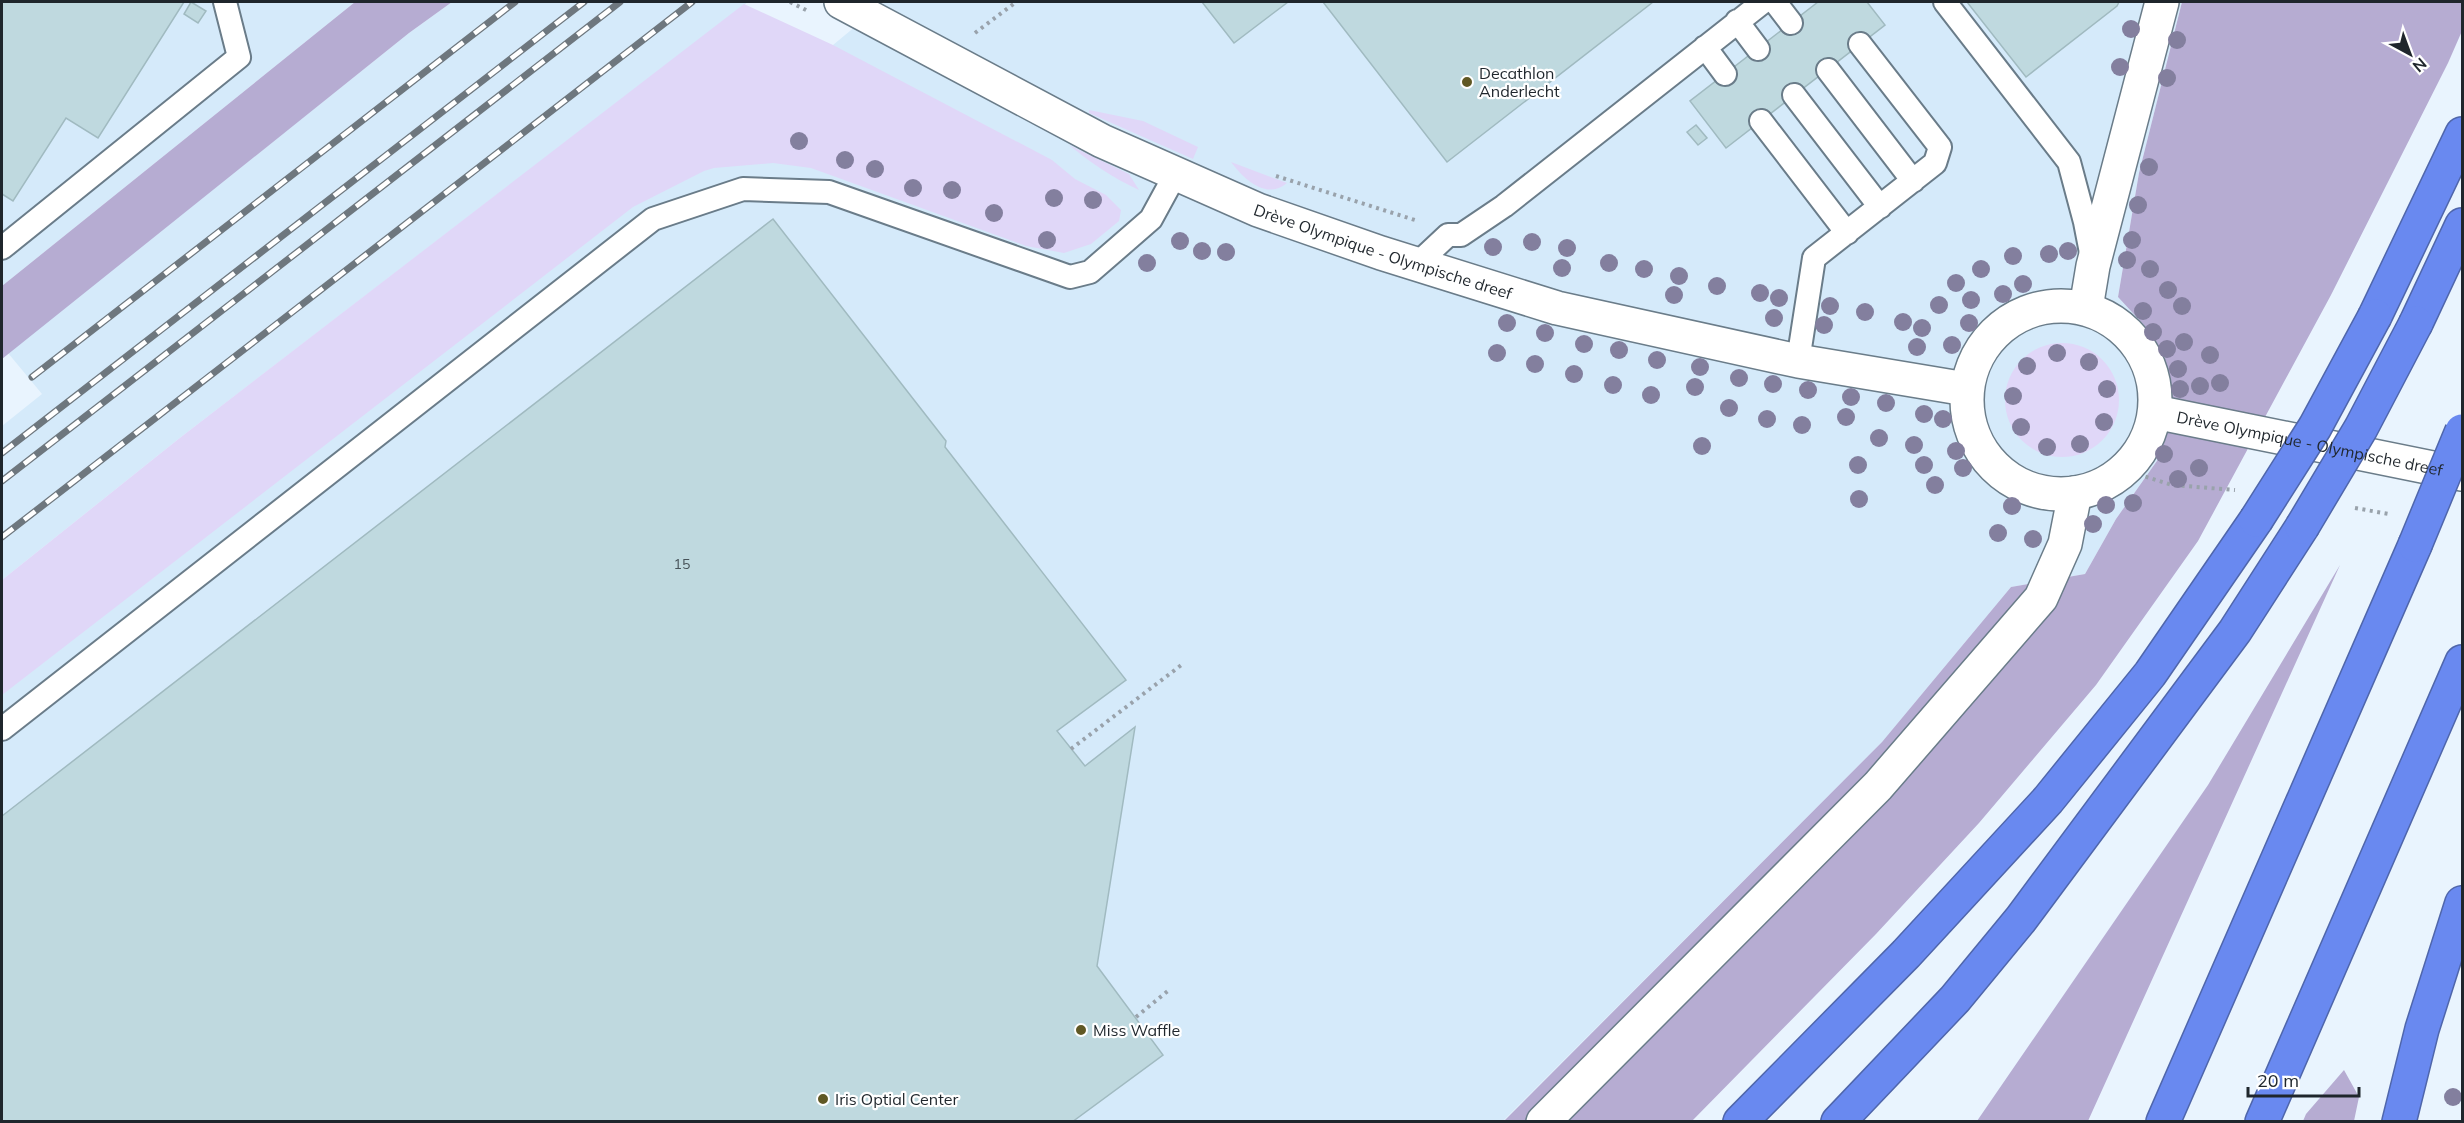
<svg xmlns="http://www.w3.org/2000/svg" width="2464" height="1123" font-family="Mulish,sans-serif">
<style>
.built{fill:#d5eafa}
.green{fill:#e0d7f8}
.forest{fill:#b6acd2}
.building{fill:#bfd9df;stroke:#a0bac0;stroke-width:1.5}
.lines{fill:none;stroke-linecap:round;stroke-linejoin:round}
.lane-casing{stroke:#6a7c89;stroke-width:26}
.street-casing{stroke:#6a7c89;stroke-width:36}
.highway-casing{stroke:#4f66ab;stroke-width:36}
.path{stroke:#99a2ab;stroke-width:4;stroke-dasharray:3 4.5;stroke-linecap:butt}
.lane{stroke:#fff;stroke-width:22}
.street{stroke:#fff;stroke-width:33}
.highway{stroke:#6989f0;stroke-width:33}
.rail-casing{stroke:#6e777e;stroke-width:7}
.rail{stroke:#fff;stroke-width:4.5;stroke-dasharray:14;stroke-linecap:butt}
.highway-bridge-casing{stroke:#4f66ab;stroke-width:36;stroke-linecap:butt}
.highway-bridge{stroke:#6989f0;stroke-width:33}
.tree{fill:#837f9e}
.poi-dot{fill:#605824;stroke:#fff;stroke-width:2}
.labels{text-anchor:middle;dominant-baseline:central;stroke-width:4.5;stroke-linejoin:round;paint-order:stroke}
.number-label{font-size:14px;fill:#475359}
.poi-label{font-size:16px;fill:#1f262c;stroke:#fff;text-anchor:start}
.street-label{font-size:16px;fill:#1f262c;stroke:#fff}
</style>
<rect width="100%" height="100%" fill="#e9f4fe"/>
<!-- built -->
<path class="built" d="M2,2h353l-353,284z
M452,2h296l-567,435 -179,143v-154l40,-32 -34,-41 401,-320z
M885,2h1297l-43,171 -21,124 25,27 21,30 8,44 -13,60 -43,61 -31,55 -74,13 -129,155 -379,379 -1501,1v-485l831,-592z"/>
<!-- green -->
<path class="green" d="M744,4l89,41 219,115 23,19 31,16 15,15 -2,11 -28,23 -27,9 -38,-7 -215,-78 -38,-5 -59,5 -10,3 -71,36 -631,488v-115l179,-143z
M1089,110l54,11 55,26 -5,12 -104,-46z
M1069,145l60,29 10,16c-26,-12 -48,-27 -70,-45z
M1231,162l56,21c-21,18 -44,-5 -56,-21z
M2005 400a57 57 0 1 1 114 0a57 57 0 1 1-114 0Z"/>
<!-- forest -->
<path class="forest" d="M355,2h97l-43,31 -407,326v-73z
M2182,2h280v29l-14,32 -117,232 -133,246 -102,144 -117,138 -103,111 -184,187 -189,1 379,-380 129,-155 74,-13 31,-55 43,-61 13,-60 -8,-44 -21,-30 -25,-27 21,-124z
M2340,565l-252,556h-111l231,-336z
M2344,1070l15,27 -5,24h-51l3,-7z"/>
<!-- building -->
<path class="building" d="M2,2h182l-86,136 -32,-20 -53,83 -11,-7z
M191,2l15,9 -8,12 -14,-9z
M1202,2h86l-54,41z
M1323,2h330l-206,160z
M1818,2h49l18,23 -159,123 -36,-47z
M1967,2h152l-2,4 -91,71z
M1696,125l11,13 -9,7 -11,-13z
M773,219l173,222 -1,6 181,233 -69,51 28,35 50,-39 -38,239 66,89 -91,67h-1070v-306z"/>
<g class="lines">
<defs>
<path id="lane" d="M1775,2l16,21
M1945,2l124,160 16,60 7,36
M1737,21l21,28
M1705,47l20,27
M1828,70l85,111
M1794,95l86,112
M1761,121l86,112
M2,248l237,-191 -14,-55
M1416,265l32,-30h13l43,-29 259,-204
M1798,361l16,-103 121,-95 5,-16 -80,-103
M2,729l651,-510 90,-30 86,3 241,85 20,-5 61,-53 24,-44"/>
<g id="street">
<path id="s1" d="M841,2l261,139 156,69 123,43 176,55 241,53 168,28"/>
<circle cx="2061" cy="400" r="94"/>
<path d="M2086,308l7,-42 69,-264"/>
<path id="s2" d="M2155,412l307,62"/>
<path d="M1543,1122l335,-336 163,-188 24,-54 10,-51"/>
</g>
<path id="highway" d="M2375,316l87,-182
M2416,323l46,-98
M1740,1122l166,-168 142,-154 102,-126 106,-154
M1838,1122l117,-123 66,-80 214,-288 67,-104
M2163,1122l252,-577
M2262,1122l200,-460
M2399,1122l23,-93 40,-126"/>
</defs>
<!-- lane casing -->
<use href="#lane" class="lane-casing"/>
<!-- street casing -->
<use href="#street" class="street-casing"/>
<!-- highway casing -->
<use href="#highway" class="highway-casing"/>
<!-- path -->
<path class="path" d="M790,2l18,9
M975,33l41,-31
M1276,176l142,45
M2124,470l48,15 63,5
M2355,508l34,6
M1071,749l113,-86
M1136,1017l33,-27"/>
<!-- lane -->
<use href="#lane" class="lane"/>
<!-- street -->
<use href="#street" class="street"/>
<!-- highway -->
<use href="#highway" class="highway"/>
<defs>
<path id="rail" d="M32,377l483,-375
M2,453l582,-451
M2,481l618,-479
M2,537l690,-535"/>
</defs>
<!-- rail casing -->
<use href="#rail" class="rail-casing"/>
<!-- rail -->
<use href="#rail" class="rail"/>
<defs>
<path id="highway-bridge" d="M2256,520l59,-93 60,-111
M2302,527l59,-99 55,-105
M2415,545l47,-114"/>
</defs>
<!-- highway-bridge casing -->
<use href="#highway-bridge" class="highway-bridge-casing"/>
<!-- highway-bridge -->
<use href="#highway-bridge" class="highway-bridge"/>
</g>
<!-- trees -->
<g class="tree">
<circle cx="2131" cy="29" r="9"/>
<circle cx="2177" cy="40" r="9"/>
<circle cx="2120" cy="67" r="9"/>
<circle cx="2167" cy="78" r="9"/>
<circle cx="799" cy="141" r="9"/>
<circle cx="845" cy="160" r="9"/>
<circle cx="2149" cy="167" r="9"/>
<circle cx="875" cy="169" r="9"/>
<circle cx="913" cy="188" r="9"/>
<circle cx="952" cy="190" r="9"/>
<circle cx="1054" cy="198" r="9"/>
<circle cx="1093" cy="200" r="9"/>
<circle cx="2138" cy="205" r="9"/>
<circle cx="994" cy="213" r="9"/>
<circle cx="1047" cy="240" r="9"/>
<circle cx="2132" cy="240" r="9"/>
<circle cx="1180" cy="241" r="9"/>
<circle cx="1532" cy="242" r="9"/>
<circle cx="1493" cy="247" r="9"/>
<circle cx="1567" cy="248" r="9"/>
<circle cx="1202" cy="251" r="9"/>
<circle cx="2068" cy="251" r="9"/>
<circle cx="1226" cy="252" r="9"/>
<circle cx="2049" cy="254" r="9"/>
<circle cx="2013" cy="256" r="9"/>
<circle cx="2127" cy="260" r="9"/>
<circle cx="1147" cy="263" r="9"/>
<circle cx="1609" cy="263" r="9"/>
<circle cx="1562" cy="268" r="9"/>
<circle cx="1644" cy="269" r="9"/>
<circle cx="1981" cy="269" r="9"/>
<circle cx="2150" cy="269" r="9"/>
<circle cx="1679" cy="276" r="9"/>
<circle cx="1956" cy="283" r="9"/>
<circle cx="2023" cy="284" r="9"/>
<circle cx="1717" cy="286" r="9"/>
<circle cx="2168" cy="290" r="9"/>
<circle cx="1760" cy="293" r="9"/>
<circle cx="2003" cy="294" r="9"/>
<circle cx="1674" cy="295" r="9"/>
<circle cx="1779" cy="298" r="9"/>
<circle cx="1971" cy="300" r="9"/>
<circle cx="1939" cy="305" r="9"/>
<circle cx="1830" cy="306" r="9"/>
<circle cx="2182" cy="306" r="9"/>
<circle cx="2143" cy="311" r="9"/>
<circle cx="1865" cy="312" r="9"/>
<circle cx="1774" cy="318" r="9"/>
<circle cx="1903" cy="322" r="9"/>
<circle cx="1507" cy="323" r="9"/>
<circle cx="1969" cy="323" r="9"/>
<circle cx="1824" cy="325" r="9"/>
<circle cx="1922" cy="328" r="9"/>
<circle cx="2153" cy="332" r="9"/>
<circle cx="1545" cy="333" r="9"/>
<circle cx="2184" cy="342" r="9"/>
<circle cx="1584" cy="344" r="9"/>
<circle cx="1952" cy="345" r="9"/>
<circle cx="1917" cy="347" r="9"/>
<circle cx="2167" cy="349" r="9"/>
<circle cx="1619" cy="350" r="9"/>
<circle cx="1497" cy="353" r="9"/>
<circle cx="2057" cy="353" r="9"/>
<circle cx="2210" cy="355" r="9"/>
<circle cx="1657" cy="360" r="9"/>
<circle cx="2089" cy="362" r="9"/>
<circle cx="1535" cy="364" r="9"/>
<circle cx="2027" cy="366" r="9"/>
<circle cx="1700" cy="367" r="9"/>
<circle cx="2178" cy="369" r="9"/>
<circle cx="1574" cy="374" r="9"/>
<circle cx="1739" cy="378" r="9"/>
<circle cx="2220" cy="383" r="9"/>
<circle cx="1773" cy="384" r="9"/>
<circle cx="1613" cy="385" r="9"/>
<circle cx="2200" cy="386" r="9"/>
<circle cx="1695" cy="387" r="9"/>
<circle cx="2107" cy="389" r="9"/>
<circle cx="2180" cy="389" r="9"/>
<circle cx="1808" cy="390" r="9"/>
<circle cx="1651" cy="395" r="9"/>
<circle cx="2013" cy="396" r="9"/>
<circle cx="1851" cy="397" r="9"/>
<circle cx="1886" cy="403" r="9"/>
<circle cx="1729" cy="408" r="9"/>
<circle cx="1924" cy="414" r="9"/>
<circle cx="1846" cy="417" r="9"/>
<circle cx="1767" cy="419" r="9"/>
<circle cx="1943" cy="419" r="9"/>
<circle cx="2104" cy="422" r="9"/>
<circle cx="1802" cy="425" r="9"/>
<circle cx="2021" cy="427" r="9"/>
<circle cx="1879" cy="438" r="9"/>
<circle cx="2080" cy="444" r="9"/>
<circle cx="1914" cy="445" r="9"/>
<circle cx="1702" cy="446" r="9"/>
<circle cx="2047" cy="447" r="9"/>
<circle cx="1956" cy="451" r="9"/>
<circle cx="2164" cy="454" r="9"/>
<circle cx="1858" cy="465" r="9"/>
<circle cx="1924" cy="465" r="9"/>
<circle cx="1963" cy="468" r="9"/>
<circle cx="2199" cy="468" r="9"/>
<circle cx="2178" cy="479" r="9"/>
<circle cx="1935" cy="485" r="9"/>
<circle cx="1859" cy="499" r="9"/>
<circle cx="2133" cy="503" r="9"/>
<circle cx="2106" cy="505" r="9"/>
<circle cx="2012" cy="506" r="9"/>
<circle cx="2093" cy="524" r="9"/>
<circle cx="1998" cy="533" r="9"/>
<circle cx="2033" cy="539" r="9"/>
<circle cx="2453" cy="1097" r="9"/>
</g>
<!-- markers -->
<g class="poi-dot">
<circle cx="1467" cy="82" r="6"/>
<circle cx="1081" cy="1030" r="6"/>
<circle cx="823" cy="1099" r="6"/>
</g>
<g class="labels">
<!-- number labels -->
<g class="number-label">
<text x="682" y="564">15</text>
</g>
<!-- poi labels -->
<g class="poi-label">
<text x="1479" y="73">Decathlon<tspan x="1479" dy="18">Anderlecht</tspan></text>
<text x="1093" y="1030">Miss Waffle</text>
<text x="835" y="1099">Iris Optial Center</text>
</g>
<!-- street labels -->
<g class="street-label">
<text stroke="none"><textPath href="#s1" startOffset="598">Drève Olympique - Olympische dreef</textPath></text>
<text stroke="none"><textPath href="#s2" startOffset="158">Drève Olympique - Olympische dreef</textPath></text>
</g>
</g>
<!-- border -->
<rect width="2464" height="1123" fill="none" stroke="#1f262c" stroke-width="6"/>
<!-- north arrow -->
<g transform="translate(2410 54) rotate(139)" stroke="#ffffff" stroke-width="4.5" paint-order="stroke">
<path d="M0-4.5L10 22L0 15L-10 22Z" fill="#1f262c"/>
<text y="-9" font-size="16" font-weight="bold" text-anchor="middle" fill="#1f262c">N</text>
</g>
<!-- scale -->
<path d="M2248 1087v9h111v-9" fill="none" stroke="#1f262c" stroke-width="3"/>
<text x="2257" y="1087" font-size="18" fill="#1f262c" stroke="#ffffff" stroke-width="4.5" paint-order="stroke">20 m</text>
</svg>
